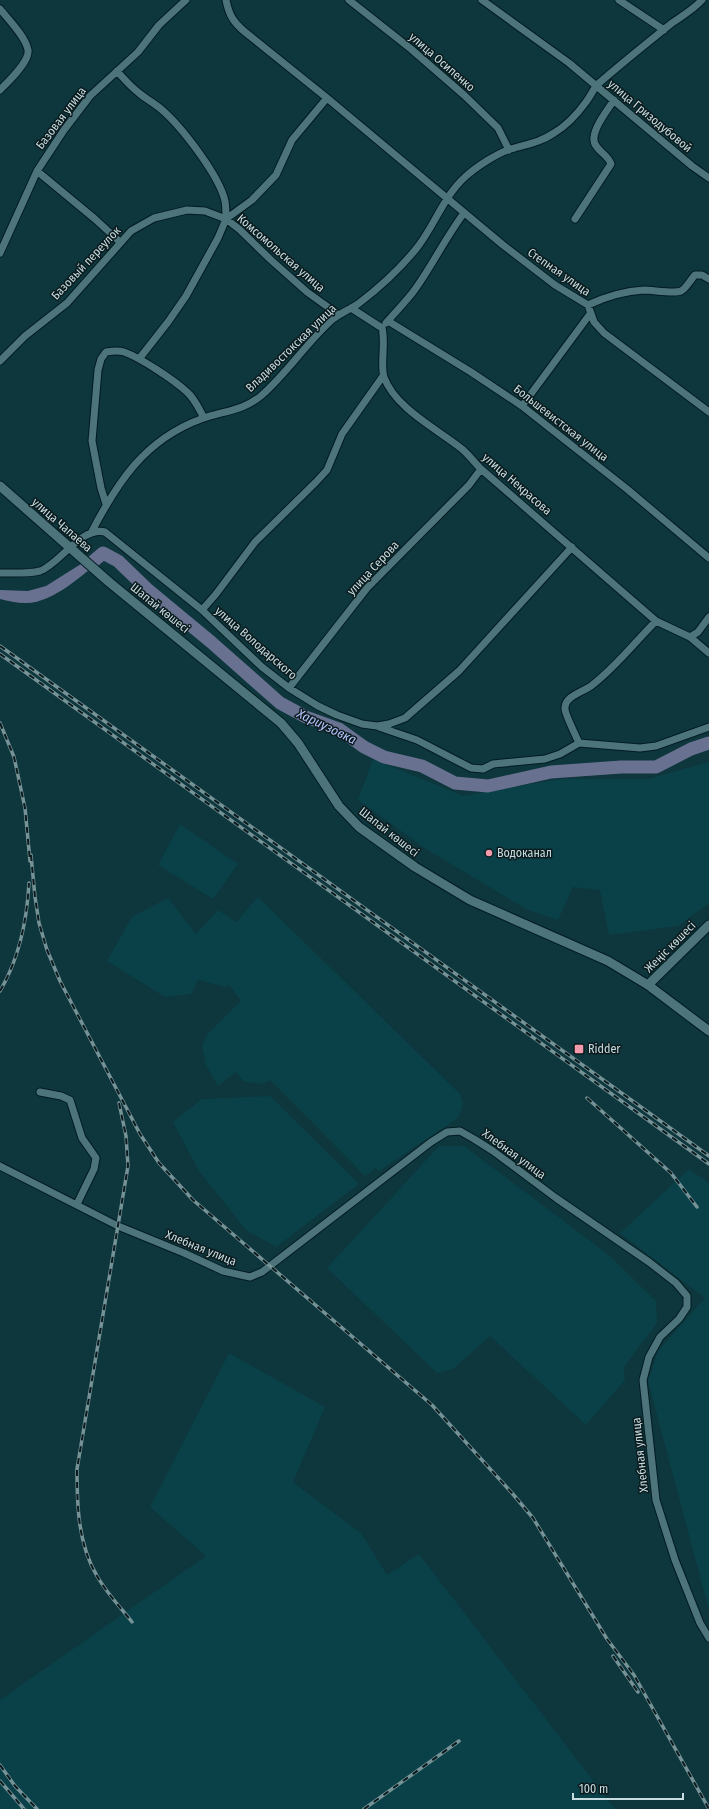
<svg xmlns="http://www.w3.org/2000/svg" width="709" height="1809" viewBox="0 0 709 1809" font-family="'Fira Sans Condensed',sans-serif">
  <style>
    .built { fill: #0a4149 }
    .water { fill: #697190 }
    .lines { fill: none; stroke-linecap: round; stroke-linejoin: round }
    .river { stroke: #697190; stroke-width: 13 }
    .minor-casing { stroke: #001c21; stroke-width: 9 }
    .tertiary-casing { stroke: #001c21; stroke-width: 11 }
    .minor { stroke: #4d747b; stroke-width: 7 }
    .tertiary { stroke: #4d747b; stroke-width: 9 }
    .rail-casing { stroke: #759297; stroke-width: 3.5 }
    .rail { stroke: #0b1b1e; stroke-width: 2; stroke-dasharray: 6; stroke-linecap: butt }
    .poi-dot { fill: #f39aab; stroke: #0b1b1e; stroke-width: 1.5 }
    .labels { text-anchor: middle; stroke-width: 3; stroke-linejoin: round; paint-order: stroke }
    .street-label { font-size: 12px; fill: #c7dce0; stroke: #0b1b1e }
    .poi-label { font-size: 12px; fill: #c7dce0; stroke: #0b1b1e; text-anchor: start }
    .water-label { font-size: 13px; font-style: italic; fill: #b5c4fb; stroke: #0b1b1e }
  </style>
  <rect width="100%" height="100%" fill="#0e363d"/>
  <path class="built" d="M373 759 463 796 561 779H648L709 762V903L678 926 609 935 600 890 573 887 558 920 528 910 426 849 358 800Z
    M180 824 238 864 213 899 158 865Z
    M258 897 460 1094 463 1103 459 1117 379 1171 376 1168 365 1176 270 1080 262 1084 243 1081 236 1072 218 1086 206 1065 202 1046 206 1036 241 1001 229 985 226 987 198 980 191 994 165 997 107 961 132 917 168 898 196 934 218 910 236 922Z
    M270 1096 359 1184 276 1247 246 1230 199 1171 173 1122 202 1099Z
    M439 1146H464L609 1255 656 1301 657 1323 624 1367 625 1380 586 1425 490 1336 453 1369 437 1373 327 1268Z
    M689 1169 709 1183V1610L648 1381 658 1351 705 1298 620 1233Z
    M229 1353 325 1407 293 1482 361 1533 387 1575 419 1554 615 1809H0V1700L206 1556 150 1507Z"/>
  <path class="water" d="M100 552 105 557C84 573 53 604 25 603 17 603 8 601 0 599V590L28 591 46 586Z"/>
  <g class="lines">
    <path class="river" d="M89 565 103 553 118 561 147 589 211 642 280 703 306 717 339 729 364 747 384 757 422 766 455 783 488 786 551 772 621 767H656L691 749 709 743"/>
    <g class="minor-casing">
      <path id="minor" d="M226 0C229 15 233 22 245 32L327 98 503 245 555 285 588 305 594 322 604 333 709 412
        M349 0 411 49 464 95 498 128 509 150
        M482 0 569 63 692 166 709 178
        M619 0 664 30
        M0 9C8 19 26 37 28 50 30 61 8 82 0 90
        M117 71C124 79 130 86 139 93 146 99 154 103 161 109 181 126 219 175 225 201 226 207 226 213 226 219
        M37 171 95 219 120 242
        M575 219 611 164C609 157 601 153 597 147 586 136 607 111 614 100
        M0 253 37 171 64 130 90 96 138 52 159 25 186 0
        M588 305C605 297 626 291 644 290 653 290 675 294 681 291 686 289 691 279 695 275H702L709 279
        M351 308 382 328C386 343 380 365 384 377 395 408 437 429 462 449 469 455 475 463 481 469L656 621 690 637 709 653
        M388 321 471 372 522 406 627 489 709 558
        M386 323C395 312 407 301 416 288 433 264 446 237 464 213
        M139 359 168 322 186 296 218 238 226 219 252 200 276 175 292 140 327 98
        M0 361 25 336 67 303 131 231 154 218 187 210 205 211 226 219 239 229 271 260 307 292 339 315
        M522 406 590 314
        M106 504 101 488 92 441 98 370 101 359 106 352C112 351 118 350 124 352 141 358 174 380 187 392 195 399 199 409 204 418
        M91 533C117 483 144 440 201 419 222 411 244 411 262 395 288 372 307 342 333 319 341 313 350 309 358 304 379 288 399 270 416 249 434 227 443 197 465 177 476 167 497 153 511 149 527 144 539 143 554 133 566 126 578 113 586 102 591 96 593 89 598 84 622 63 647 43 672 23 682 16 694 9 702 0
        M0 573C12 573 28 574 40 571 60 564 81 526 105 532L202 610 262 667 289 688 318 706 337 715 362 724 377 726 389 724 405 718 459 671 572 547
        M202 610 216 594 255 542 316 482 327 470 342 434 383 376
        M690 637 698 632 709 617
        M289 688 367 588 469 485 481 469
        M379 727 417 740 471 768 483 769 493 764 545 759 560 754 579 743 640 748 656 746 709 727
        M579 743C576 736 565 714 565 709 564 696 583 692 591 686 615 668 635 642 656 621
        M40 1092 61 1096 70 1100 82 1138 96 1158 94 1169 77 1204
        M0 1166 118 1226 184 1253 223 1271 250 1277 262 1272 431 1142 447 1132 460 1131 474 1139 493 1151 556 1198 649 1262 676 1283 687 1296V1307L679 1319 660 1337 649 1357 643 1380 656 1500 675 1560 700 1623 709 1638"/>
    </g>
    <g class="tertiary-casing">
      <path id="tertiary" d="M0 486 109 582 281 723 298 743 339 806 359 827 415 867 470 900 608 961 648 985 709 1031
        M648 985 709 925"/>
    </g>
    <use href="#minor" class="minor"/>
    <use href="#tertiary" class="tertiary"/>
    <g class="rail-casing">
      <path id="rail" d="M0 646 709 1156
        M0 654 709 1164
        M0 723 14 757 25 808 30 861
        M31 855 35 897 39 923 47 950 60 981 140 1134 159 1163 193 1200 432 1405 512 1493 533 1518 607 1639 634 1675 709 1809
        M0 991C19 959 27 919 29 883
        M587 1098 671 1173 697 1207
        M119 1103 126 1136 128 1166 77 1469C77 1506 78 1544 97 1576 106 1592 120 1607 132 1622
        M613 1656 638 1692
        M0 1765 15 1786 37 1809
        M0 1781 24 1809
        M364 1809 459 1741"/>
    </g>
    <use href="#rail" class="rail"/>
  </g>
  <g class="poi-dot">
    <circle cx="489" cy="853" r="4"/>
    <rect x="574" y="1044" width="10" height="10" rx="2"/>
  </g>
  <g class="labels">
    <g class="street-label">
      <text transform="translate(442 62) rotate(41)" y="4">улица Осипенко</text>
      <text transform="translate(650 116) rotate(40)" y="4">улица Гризодубовой</text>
      <text transform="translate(61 118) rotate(-53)" y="4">Базовая улица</text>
      <text transform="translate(281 253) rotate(41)" y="4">Комсомольская улица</text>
      <text transform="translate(86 263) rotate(-47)" y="4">Базовый переулок</text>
      <text transform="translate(559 272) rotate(35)" y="4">Степная улица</text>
      <text transform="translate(291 348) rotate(-44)" y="4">Владивостокская улица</text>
      <text transform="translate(561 423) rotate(38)" y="4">Большевистская улица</text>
      <text transform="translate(517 484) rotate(41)" y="4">улица Некрасова</text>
      <text transform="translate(62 525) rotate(41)" y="4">улица Чапаева</text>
      <text transform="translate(373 568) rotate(-47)" y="4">улица Серова</text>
      <text transform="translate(160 608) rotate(39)" y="4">Шапай көшесі</text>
      <text transform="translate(256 643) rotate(41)" y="4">улица Володарского</text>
      <text transform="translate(389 832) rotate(38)" y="4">Шапай көшесі</text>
      <text transform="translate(670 947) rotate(-45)" y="4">Жеңіс көшесі</text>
      <text transform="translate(514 1154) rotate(36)" y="4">Хлебная улица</text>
      <text transform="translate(201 1248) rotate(22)" y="4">Хлебная улица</text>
      <text transform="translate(640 1455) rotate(-96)" y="4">Хлебная улица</text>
    </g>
    <g class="poi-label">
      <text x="497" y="857">Водоканал</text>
      <text x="588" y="1053">Ridder</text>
    </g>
    <g class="water-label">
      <text transform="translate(327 726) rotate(26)" y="5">Хариузовка</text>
    </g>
  </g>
  <path d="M573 1793v6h110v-6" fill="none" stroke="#c7dce0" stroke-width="2"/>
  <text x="579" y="1793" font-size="12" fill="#c7dce0" stroke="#0b1b1e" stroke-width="3" paint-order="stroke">100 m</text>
</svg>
